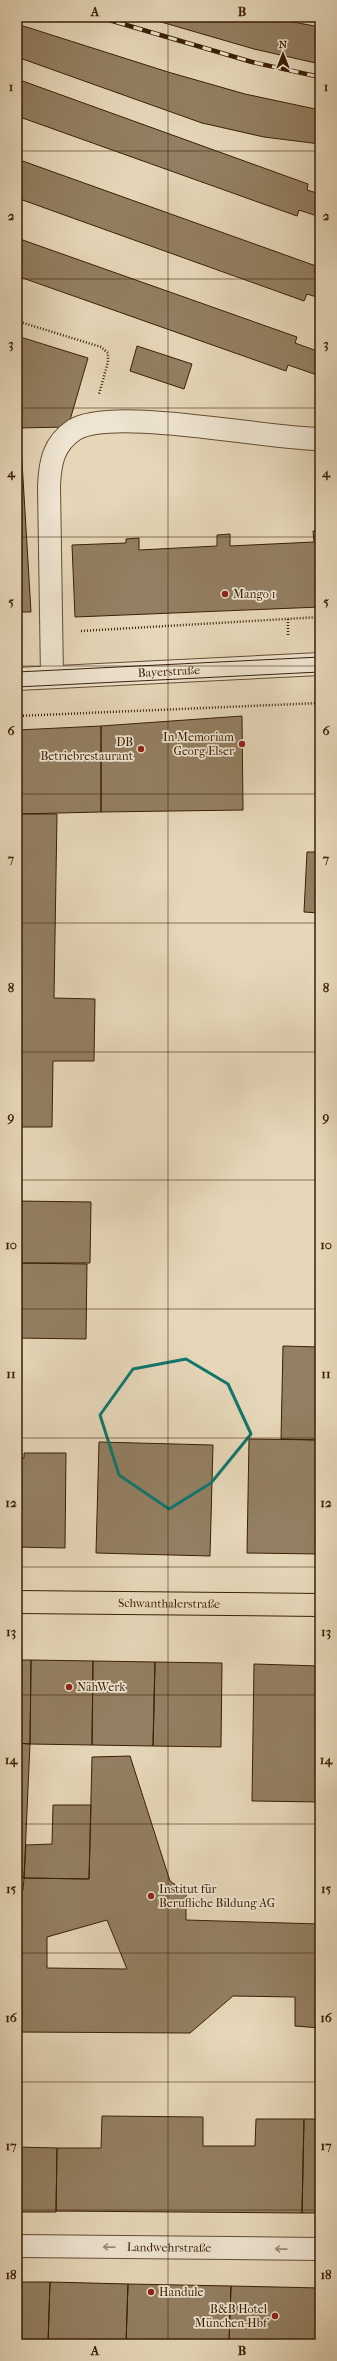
<svg xmlns="http://www.w3.org/2000/svg" width="337" height="2361" viewBox="0 0 337 2361" font-family="'IM FELL French Canon',serif">
  <style>
    .building { fill: #937f62; stroke: #3a1f04; fill-rule: evenodd }
    .lines { fill: none; stroke-linecap: round; stroke-linejoin: round }
    .minor-casing { stroke: #654d31; stroke-width: 24 }
    .major-casing { stroke: #3a1f04; stroke-width: 24 }
    .path { stroke: #3a1f04; stroke-width: 2.5; stroke-dasharray: 1 2; stroke-linecap: butt }
    .minor { stroke: #efe5d2; stroke-width: 22 }
    .major { stroke: #e6d7b9; stroke-width: 22 }
    .tram { stroke: #3a1f04; stroke-width: 1 }
    .rail-casing { stroke: #3a1f04; stroke-width: 4.5 }
    .rail { stroke: #efe5d2; stroke-width: 3; stroke-dasharray: 9; stroke-linecap: butt }
    .oneway { stroke: #9e8c75 }
    .marked { fill: none; stroke: #0f766e; stroke-width: 3; stroke-linejoin: round }
    .grid { fill: none; stroke: #3a1f04; stroke-width: 1; stroke-opacity: 0.55 }
    .poi-dot { fill: #8f2418; stroke: #efe5d2; stroke-width: 1.5 }
    .labels { text-anchor: middle; stroke-width: 3.5; stroke-linejoin: round; paint-order: stroke }
    .poi-label { font-size: 12px; fill: #3a1f04; stroke: #efe5d2; text-anchor: start }
    .street-label { font-size: 12px; fill: #3a1f04; stroke: #efe5d2 }
    .neatline { fill: none; stroke: #3a1f04; stroke-width: 1.5 }
    .grid-label { font-size: 13px; text-anchor: middle; font-weight: bold; fill: #3a1f04 }
  </style>
  <rect width="100%" height="100%" fill="#e6d7b9"/>
  <filter id="stains"><feTurbulence type="fractalNoise" baseFrequency=".005" numOctaves="4"/><feColorMatrix values="0 0 0 0 .2 0 0 0 0 .09 0 0 0 0 .02 0 0 0 .5 -.17"/></filter>
  <radialGradient id="worn" r=".72"><stop offset=".6" stop-color="#630" stop-opacity="0"/><stop offset="1" stop-color="#630" stop-opacity=".3"/></radialGradient>
  <path class="building" d="M144 17H266L320 27V64L254 49Z
    M17 24 168 72 245 94 320 110V144L264 137 202 123 17 57Z
    M17 79 308 184 307 190 320 194V217L299 210 297 216 17 116Z
    M17 159 316 266 314 272 320 274V298L307 294 304 301 17 198Z
    M17 238 297 337 295 343 320 352V376L288 365 286 371 17 276Z
    M17 336 88 358 68 427 17 428Z
    M137 346 192 364 184 389 130 371Z
    M17 428H20L31 612H17Z
    M320 530V607L75 617 72 545 126 543V539L139 538V550L217 546V535L230 534V546L314 542 313 531Z
    M242 716 243 810 101 812V726Z
    M101 726V812L17 814V730Z
    M17 814H57L54 998 95 999 94 1061H53L52 1127H17Z
    M307 852H320V913L304 912Z
    M17 1201 91 1202 90 1263H17Z
    M17 1263 87 1264 86 1339 17 1338Z
    M283 1346 320 1347V1440L281 1439Z
    M249 1439 320 1440V1554L247 1553Z
    M99 1442 213 1445 210 1556 96 1553Z
    M24 1453H66L65 1548 17 1547V1458H24Z
    M17 1660H31L30 1744 17 1743Z
    M31 1660 93 1661 92 1745 30 1744Z
    M93 1661 155 1662 153 1746 92 1745Z
    M155 1662 222 1663 221 1747 153 1746Z
    M254 1664 320 1666V1802L252 1801Z
    M17 1743 30 1744 24 1878 17 1877Z
    M130 1756 170 1881 186 1892V1920L320 1924V2028L295 2026V1997L233 1996 190 2033 17 2032V1892L23 1890 24 1878 89 1879 92 1757ZM107 1920 127 1969 47 1968V1937Z
    M53 1805H91L89 1879 24 1878 26 1845 52 1844Z
    M102 2116 203 2117V2146H255L256 2119H304L302 2213 56 2211 57 2148H101Z
    M304 2119H320V2213H302Z
    M17 2147 57 2148 56 2212H17Z
    M17 2282H50L48 2344H17Z
    M50 2282 128 2284 126 2344H48Z
    M128 2284 231 2286 229 2344H126Z
    M231 2286 320 2288V2344H229Z"/>
  <g class="lines">
    <g class="minor-casing">
      <g id="minor">
        <path d="M52 677 49 486C50 463 53 444 74 430 111 406 268 439 320 439"/>
        <path id="s1" d="M17 679 320 664"/>
        <path id="s2" d="M17 2246 320 2249"/>
      </g>
    </g>
    <g class="major-casing">
      <g id="major">
        <path id="s3" d="M17 1602 320 1605"/>
      </g>
    </g>
    <path class="path" d="M17 321 101 347 108 353V362L99 394
      M288 619V637
      M81 631 320 617
      M17 716 320 703"/>
    <use href="#minor" class="minor"/>
    <use href="#major" class="major"/>
    <path class="tram" d="M17 672 320 657
      M17 687 320 672"/>
    <g class="rail-casing">
      <path id="rail" d="M99 17 252 62 320 77"/>
    </g>
    <use href="#rail" class="rail"/>
  </g>
  <defs><path id="oneway-shaft" d="M-6 0H5M1.5-3L5.5 0L1.5 3" fill="none" stroke-width="1.6" stroke-linecap="round" stroke-linejoin="round"/></defs>
  <g class="oneway">
    <use href="#oneway-shaft" transform="translate(109 2247) rotate(-179)"/>
    <use href="#oneway-shaft" transform="translate(281 2249) rotate(-179)"/>
  </g>
  <path class="marked" d="M186 1359 228 1384 251 1434 211 1483 169 1509 119 1475 100 1415 133 1369Z"/>
  <path class="grid" d="M168 17V2344M17 151H320M17 279H320M17 408H320M17 537H320M17 666H320M17 794H320M17 923H320M17 1052H320M17 1180H320M17 1309H320M17 1438H320M17 1567H320M17 1695H320M17 1824H320M17 1953H320M17 2082H320M17 2210H320"/>
  <g class="poi-dot">
    <circle cx="225" cy="594" r="4"/>
    <circle cx="242" cy="744" r="4"/>
    <circle cx="141" cy="749" r="4"/>
    <circle cx="69" cy="1687" r="4"/>
    <circle cx="151" cy="1896" r="4"/>
    <circle cx="151" cy="2292" r="4"/>
    <circle cx="275" cy="2316" r="4"/>
  </g>
  <g class="labels">
    <g class="poi-label">
      <text x="233" y="598">Mango 1</text>
      <text x="234" y="741" text-anchor="end">In Memoriam<tspan x="234" dy="14">Georg Elser</tspan></text>
      <text x="133" y="746" text-anchor="end">DB<tspan x="133" dy="14">Betriebrestaurant</tspan></text>
      <text x="77" y="1691">NähWerk</text>
      <text x="159" y="1893">Institut für<tspan x="159" dy="14">Berufliche Bildung AG</tspan></text>
      <text x="159" y="2296">Handule</text>
      <text x="267" y="2313" text-anchor="end">B&amp;B Hotel<tspan x="267" dy="14">München-Hbf</tspan></text>
    </g>
    <g class="street-label">
      <text dy="4" stroke="none"><textPath href="#s1" startOffset="152">Bayerstraße</textPath></text>
      <text dy="4" stroke="none"><textPath href="#s3" startOffset="152">Schwanthalerstraße</textPath></text>
      <text dy="4" stroke="none"><textPath href="#s2" startOffset="152">Landwehrstraße</textPath></text>
    </g>
  </g>
  <rect width="337" height="2361" fill="none" stroke="#e6d7b9" stroke-width="44"/>
  <g transform="translate(283 54)" stroke="#efe5d2" stroke-width="3" paint-order="stroke">
  <path d="M0-3L7 15L0 10L-7 15Z" fill="#3a1f04"/>
  <text y="-6" font-size="11" font-weight="bold" text-anchor="middle" fill="#3a1f04">N</text>
  </g>
  <rect x="22" y="22" width="293" height="2317" class="neatline"/>
  <g class="grid-label">
    <text x="95" y="16">A</text>
    <text x="242" y="16">B</text>
    <text x="11" y="91">1</text>
    <text x="326" y="91">1</text>
    <text x="11" y="220">2</text>
    <text x="326" y="220">2</text>
    <text x="11" y="348">3</text>
    <text x="326" y="348">3</text>
    <text x="11" y="477">4</text>
    <text x="326" y="477">4</text>
    <text x="11" y="606">5</text>
    <text x="326" y="606">5</text>
    <text x="11" y="735">6</text>
    <text x="326" y="735">6</text>
    <text x="11" y="863">7</text>
    <text x="326" y="863">7</text>
    <text x="11" y="992">8</text>
    <text x="326" y="992">8</text>
    <text x="11" y="1121">9</text>
    <text x="326" y="1121">9</text>
    <text x="11" y="1249">10</text>
    <text x="326" y="1249">10</text>
    <text x="11" y="1378">11</text>
    <text x="326" y="1378">11</text>
    <text x="11" y="1507">12</text>
    <text x="326" y="1507">12</text>
    <text x="11" y="1636">13</text>
    <text x="326" y="1636">13</text>
    <text x="11" y="1764">14</text>
    <text x="326" y="1764">14</text>
    <text x="11" y="1893">15</text>
    <text x="326" y="1893">15</text>
    <text x="11" y="2022">16</text>
    <text x="326" y="2022">16</text>
    <text x="11" y="2150">17</text>
    <text x="326" y="2150">17</text>
    <text x="11" y="2279">18</text>
    <text x="326" y="2279">18</text>
    <text x="95" y="2355">A</text>
    <text x="242" y="2355">B</text>
  </g>
  <rect width="100%" height="100%" filter="url(#stains)"/>
  <rect width="100%" height="100%" fill="url(#worn)"/>
</svg>
